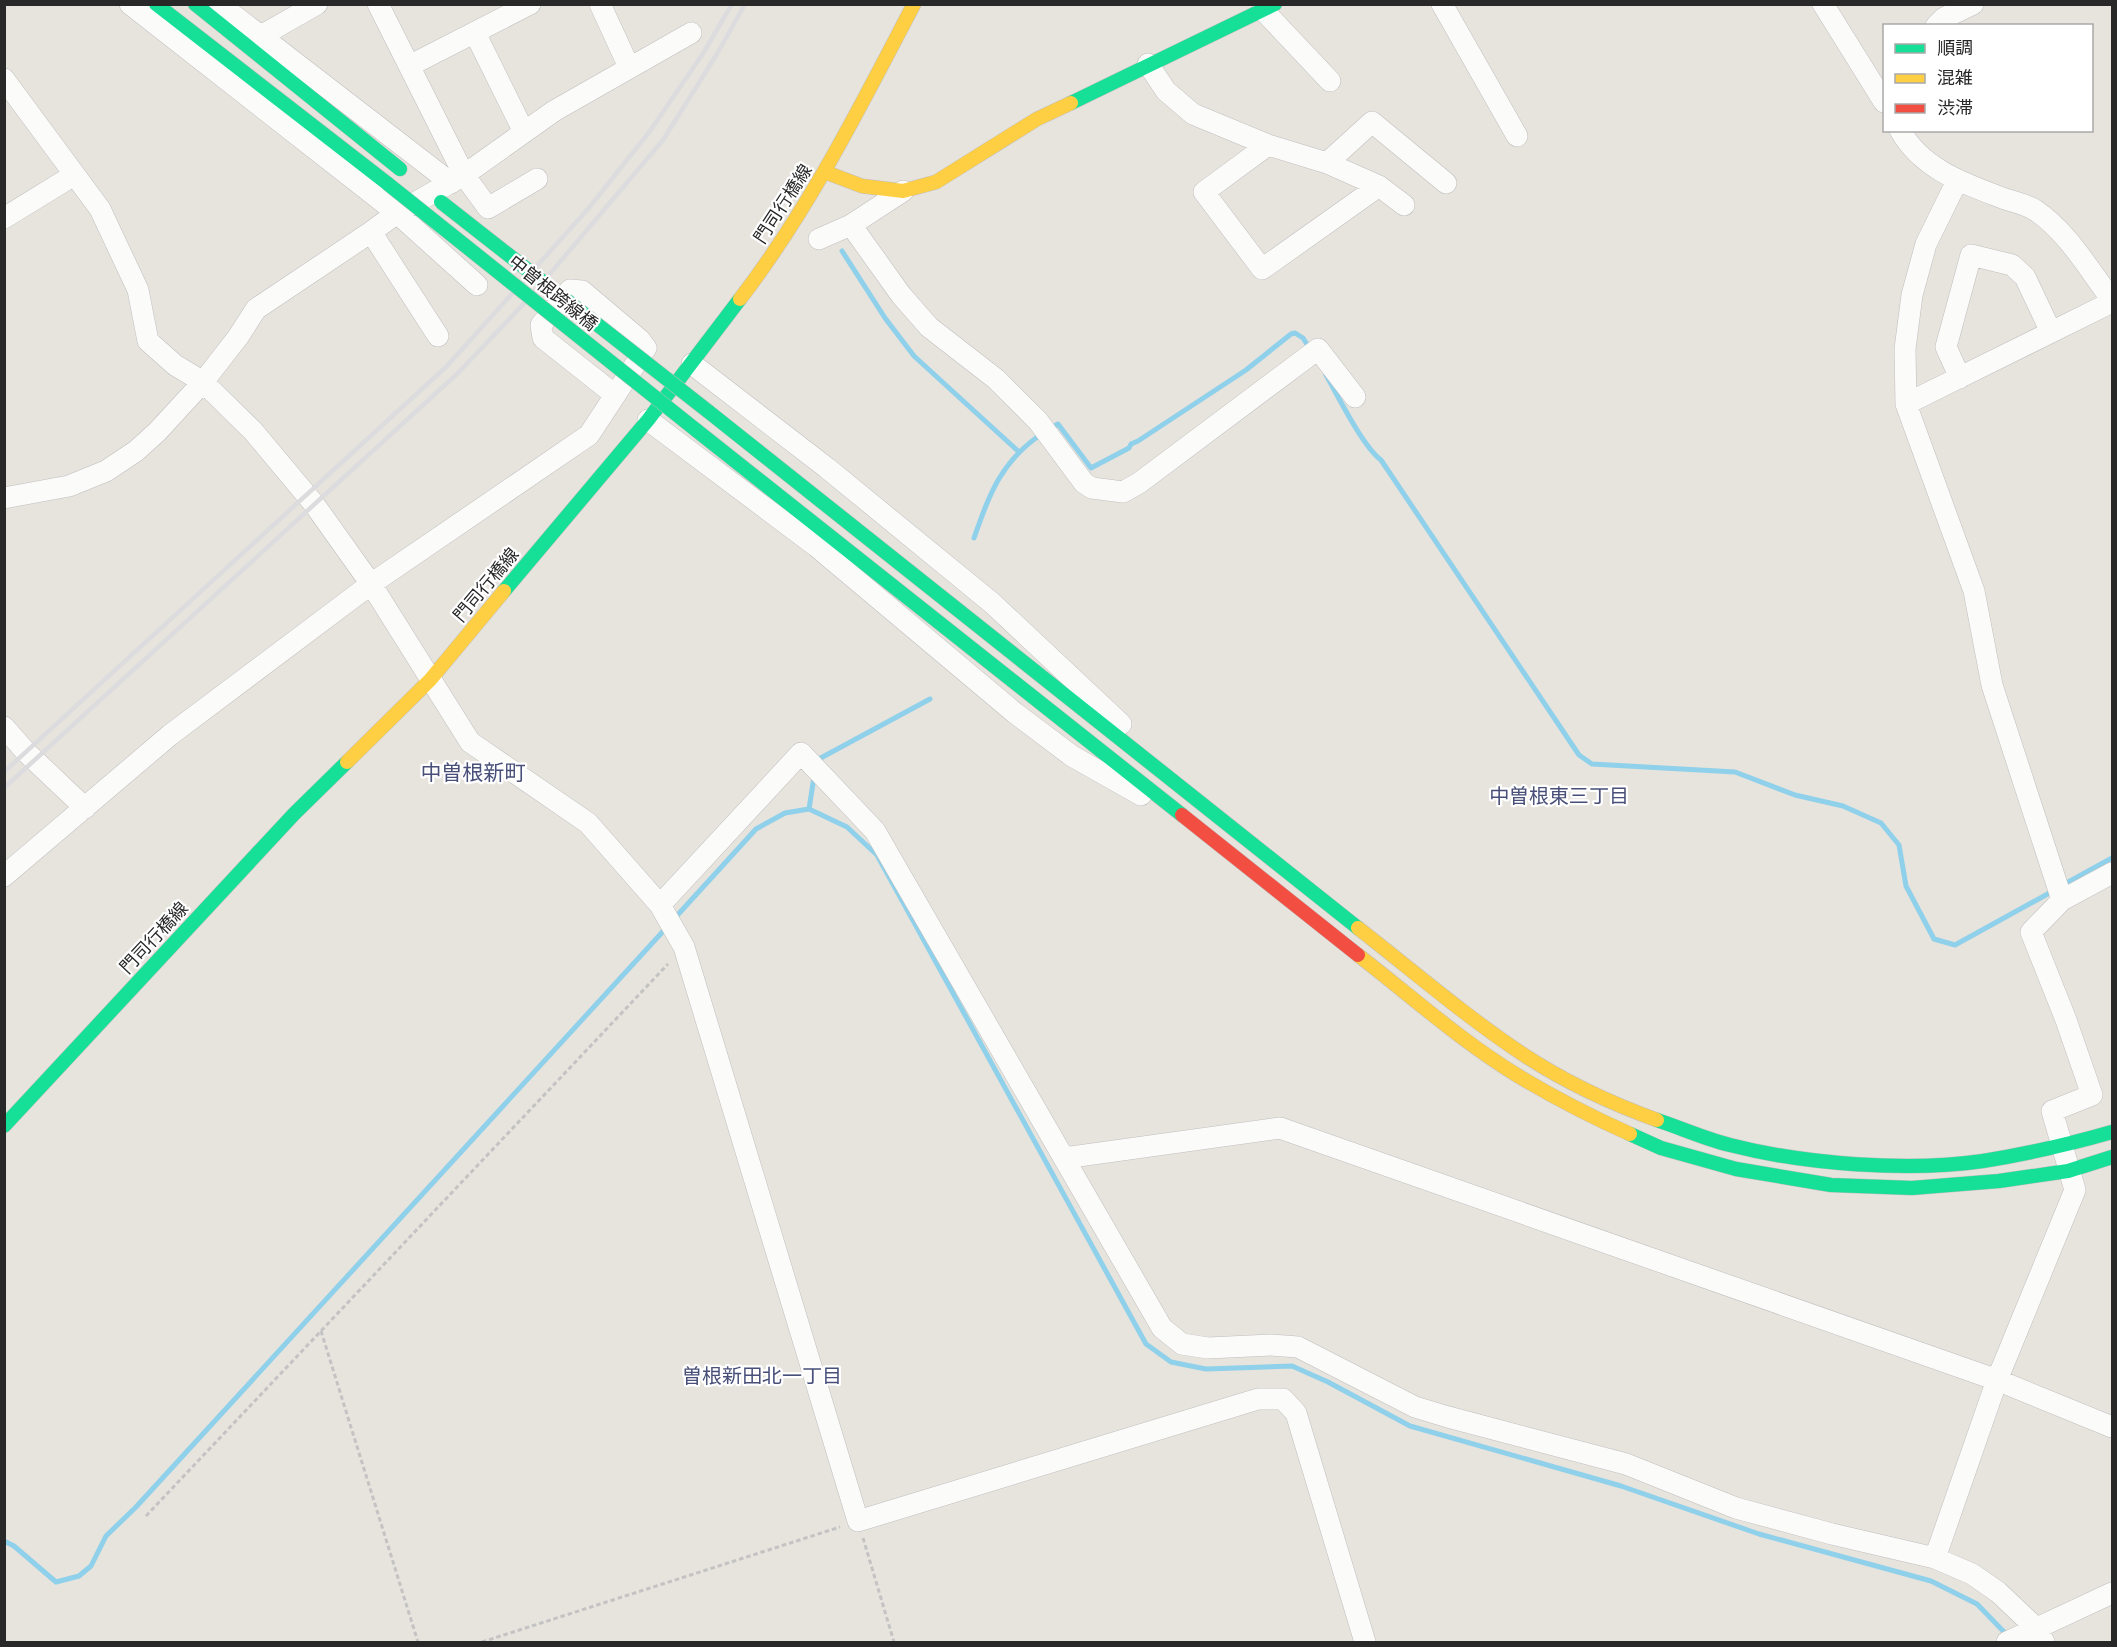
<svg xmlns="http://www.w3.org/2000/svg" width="2117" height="1647" viewBox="0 0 2117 1647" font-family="Cabin,'Noto Sans JP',sans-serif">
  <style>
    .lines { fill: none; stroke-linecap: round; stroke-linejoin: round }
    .stream { stroke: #8fd0ea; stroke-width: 5 }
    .street-casing { stroke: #c0bfbf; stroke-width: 22 }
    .fast-casing { stroke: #c0bfbf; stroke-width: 15 }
    .slow-casing { stroke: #c0bfbf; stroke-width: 15 }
    .jam-casing { stroke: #c0bfbf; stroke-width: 15 }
    .path { stroke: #c4c3c3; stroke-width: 3; stroke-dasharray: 4.5 3; stroke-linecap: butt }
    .street { stroke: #fbfbfa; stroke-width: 21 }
    .fast { stroke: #16e098; stroke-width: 14 }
    .slow { stroke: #ffcf43; stroke-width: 14 }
    .jam { stroke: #f24e42; stroke-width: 14 }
    .rail { stroke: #dcdcde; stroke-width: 4.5 }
    .fast-bridge-casing { stroke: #c0bfbf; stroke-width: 15; stroke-linecap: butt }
    .fast-bridge { stroke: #16e098; stroke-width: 14 }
    .labels { text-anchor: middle; stroke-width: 4.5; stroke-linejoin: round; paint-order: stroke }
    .street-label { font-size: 18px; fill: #282828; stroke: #fff }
    .neighbourhood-label { font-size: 20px; fill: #484f79; stroke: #fff }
    .quarter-label { font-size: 21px; fill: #484f79; stroke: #fff }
  </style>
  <rect width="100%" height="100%" fill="#e7e3dd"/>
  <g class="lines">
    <path class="stream" d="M842 251 885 318 914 356 1019 452
      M1326 375C1338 396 1363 447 1381 460L1579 755 1592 764 1735 772 1795 795 1843 806 1881 823 1899 845 1906 886 1934 939 1955 945 2053 891
      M1051 428 1058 424 1091 468 1129 448 1131 444 1138 441 1246 370 1291 334 1295 333 1303 338 1310 349
      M974 538C990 493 1001 461 1043 433
      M817 762V760L930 699
      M809 809 814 777
      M2061 886 2112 858
      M673 920 756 829 785 813 809 809 847 827 877 855 1146 1344 1171 1362 1206 1369 1292 1366 1328 1382 1410 1426 1621 1486 1759 1534 1931 1581 1977 1604 2008 1636
      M4 1541 14 1546 56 1582 79 1576 91 1566 106 1536 136 1507 667 927"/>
    <g class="street-casing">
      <path id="street" d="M130 4 397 213 477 285
        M219 4 451 183
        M600 4 629 67
        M1442 4 1517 136
        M1823 4 1884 102
        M1263 10 1330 81
        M1936 26 1944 18 1973 4
        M475 33 524 132
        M259 37 317 4
        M1148 64 1166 91 1193 114 1268 145 1327 163 1379 186 1404 205
        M409 66 530 4
        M4 79 100 209 138 290 148 341 175 365 203 382 253 431 314 504 371 584 470 742 588 823 660 905 684 947 858 1521 1258 1399H1283L1296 1413 1365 1642
        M1900 130C1922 170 1966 184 2005 199 2015 202 2027 205 2035 210 2068 232 2089 270 2112 300
        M1268 145 1204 192 1262 269 1379 186
        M1327 163 1372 122 1446 183
        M537 179 488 208 464 175 554 111 691 33
        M1957 181 1926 244 1912 295 1905 349 1906 404 1974 591 1992 685 2062 900
        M4 218 74 175
        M851 225 903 191
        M371 232 438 336
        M819 239 851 225 901 295 929 327 996 379 1038 421 1084 483 1092 488 1123 492 1139 483 1318 349 1355 397
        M692 364 827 468 992 603 1121 724
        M1960 378 1946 347 1971 255 2012 265 2025 277 2051 332
        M1906 404 2112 302
        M648 420 816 546 1015 713 1072 756 1141 795
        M4 498 69 486 106 471 136 451 157 432 203 382 238 337 256 309 371 232 397 213 464 175 378 4
        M4 727 26 752 85 808
        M4 876 170 735 371 584 589 435 646 348 640 340 582 291 570 290 541 325 543 338 615 395
        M660 905 801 753 875 831 1162 1328 1182 1344 1208 1348 1271 1345 1298 1347 1415 1407 1448 1417 1626 1464 1736 1508 1832 1534 1935 1558 1972 1574 1998 1592 2037 1629 2044 1642
        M1064 1158 1280 1128 1997 1380 2112 1427
        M1935 1558 1997 1380 2075 1190 2052 1111 2092 1095 2066 1020 2031 932 2062 900 2112 873
        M2007 1642 2112 1593"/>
    </g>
    <g class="fast-casing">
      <path id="fast" d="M156 4 388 184
        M195 4 400 169
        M1071 103 1275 4
        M709 412 1358 928
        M696 430 1182 815
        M504 591 648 420 740 299
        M1657 1120C1681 1128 1705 1139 1730 1145 1804 1164 1907 1172 1983 1161 2027 1154 2070 1144 2112 1132
        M4 1126 294 814 347 762
        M1630 1134 1661 1148 1736 1169 1831 1185 1912 1188 1999 1181 2068 1171 2112 1157"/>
    </g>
    <g class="slow-casing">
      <path id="slow" d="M825 172 862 186 903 191 936 182 1037 119 1071 103
        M740 299C810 208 861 105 914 4
        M347 762 430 680 504 591
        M1358 928C1412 970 1464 1015 1521 1053 1563 1081 1610 1103 1657 1120
        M1358 955C1411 996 1462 1042 1520 1077 1555 1098 1592 1117 1630 1134"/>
    </g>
    <g class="jam-casing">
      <path id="jam" d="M1182 815 1358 955"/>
    </g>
    <path class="path" d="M321 1331 418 1642
      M146 1516 668 964
      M863 1538 894 1642
      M482 1642 840 1527"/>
    <use href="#street" class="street"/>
    <use href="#fast" class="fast"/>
    <use href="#slow" class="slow"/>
    <use href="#jam" class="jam"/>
    <path class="rail" d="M4 772 447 366 588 209 650 131 704 52 732 4
      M4 788 457 374 532 295 663 140 717 54 745 4"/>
    <g class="fast-bridge-casing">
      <path id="fast-bridge" d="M388 184 696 430
        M441 202 709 412"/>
    </g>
    <use href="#fast-bridge" class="fast-bridge"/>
  </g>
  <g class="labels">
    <g class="street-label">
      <text transform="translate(783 204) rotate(-57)" y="6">門司行橋線</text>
      <text transform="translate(553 293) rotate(39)" y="6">中曽根跨線橋</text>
      <text transform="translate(486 585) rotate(-50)" y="6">門司行橋線</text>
      <text transform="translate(154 938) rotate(-47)" y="6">門司行橋線</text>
    </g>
    <g class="neighbourhood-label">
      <text x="1559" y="803">中曽根東三丁目</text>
      <text x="762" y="1383">曽根新田北一丁目</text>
    </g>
    <g class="quarter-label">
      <text x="473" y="780">中曽根新町</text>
    </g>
  </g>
  <rect width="2117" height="1647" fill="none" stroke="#282828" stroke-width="12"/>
  <rect x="1883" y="24" width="210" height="108" fill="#ffffff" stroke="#a9a9a9" stroke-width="1.5"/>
  <rect x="1895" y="44" width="30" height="9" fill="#16e098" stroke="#a9a9a9" stroke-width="1.5"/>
  <text x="1937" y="54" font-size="18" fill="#282828">順調</text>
  <rect x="1895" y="74" width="30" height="9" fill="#ffcf43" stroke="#a9a9a9" stroke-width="1.5"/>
  <text x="1937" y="84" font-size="18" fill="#282828">混雑</text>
  <rect x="1895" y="104" width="30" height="9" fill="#f24e42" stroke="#a9a9a9" stroke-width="1.5"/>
  <text x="1937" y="114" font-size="18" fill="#282828">渋滞</text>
</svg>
